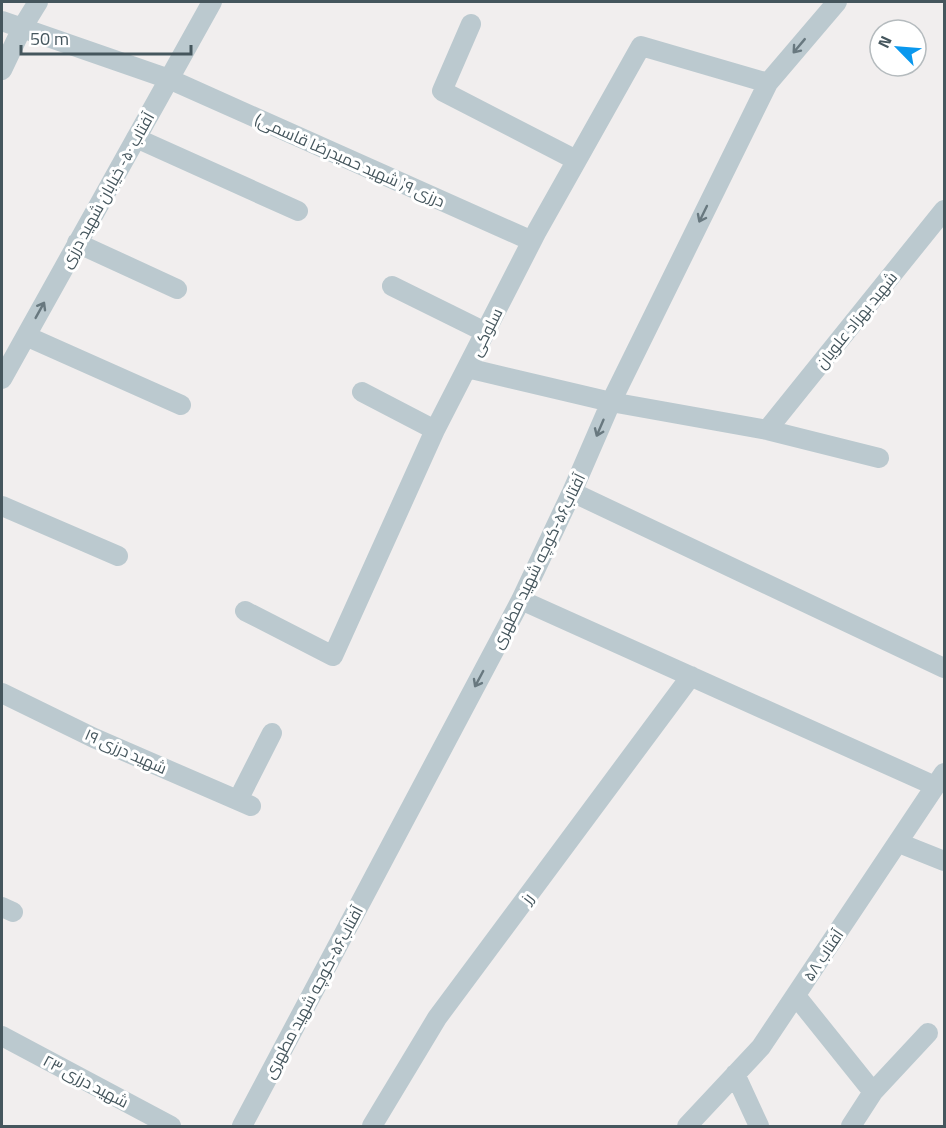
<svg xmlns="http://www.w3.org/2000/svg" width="946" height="1128" viewBox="0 0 946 1128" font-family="'Titillium Web',Cairo,sans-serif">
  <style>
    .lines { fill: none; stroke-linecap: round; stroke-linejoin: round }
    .street { stroke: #bbc9cf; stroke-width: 20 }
    .oneway { stroke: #68787f }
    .labels { text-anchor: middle; stroke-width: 6; stroke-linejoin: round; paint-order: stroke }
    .street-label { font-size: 16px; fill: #45565d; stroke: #fff }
  </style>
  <rect width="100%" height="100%" fill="#f1eeee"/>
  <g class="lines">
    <path class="street" d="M2 21 169 79 532 241
      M471 24 442 91 576 160
      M2 70 22 28 38 2
      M136 138 298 211
      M77 243 177 289
      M392 286 485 332
      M26 336 181 405
      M467 368 611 402 767 430 879 458
      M2 379 212 2
      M362 392 435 430
      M767 430 944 210
      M572 492 944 668
      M2 506 118 556
      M521 600 935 786
      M245 611 333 656 435 430 537 231 641 46 768 83
      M2 693 94 738 251 806
      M238 800 272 733
      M899 843 944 861
      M2 907 13 912
      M796 996 873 1092 928 1033
      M2 1036 171 1126
      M735 1074 759 1126
      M242 1126 521 600 572 492 611 402 768 83 837 2
      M372 1126 437 1018 691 676
      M687 1126 761 1047 944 773
      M851 1126 873 1092"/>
  </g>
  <defs><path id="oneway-shaft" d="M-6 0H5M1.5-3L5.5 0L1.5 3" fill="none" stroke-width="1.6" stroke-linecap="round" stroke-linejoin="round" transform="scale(1.5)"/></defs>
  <g class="oneway">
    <use href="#oneway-shaft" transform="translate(799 46) rotate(130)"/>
    <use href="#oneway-shaft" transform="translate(703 214) rotate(116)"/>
    <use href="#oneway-shaft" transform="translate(40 310) rotate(-61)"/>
    <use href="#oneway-shaft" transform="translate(600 428) rotate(113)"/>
    <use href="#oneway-shaft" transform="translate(479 679) rotate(118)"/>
  </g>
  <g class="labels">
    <g class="street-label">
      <text transform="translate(350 160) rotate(24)" y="6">درزی ۹( شهید حمیدرضا قاسمی)</text>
      <text transform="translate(107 190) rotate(-61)" y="6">آفتاب ۵۰- خیابان شهید درزی</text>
      <text transform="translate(856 320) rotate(-51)" y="6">شهید بهزاد علویان</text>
      <text transform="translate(486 332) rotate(-63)" y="6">سلوکی</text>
      <text transform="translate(538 561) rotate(-64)" y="6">آفتاب۵۶-كوچه شهيد مطهری</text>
      <text transform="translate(126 751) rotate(24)" y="6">شهید درزی ۱۹</text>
      <text transform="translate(527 898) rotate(-53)" y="6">رز</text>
      <text transform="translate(823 955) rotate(-56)" y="6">آفتاب ۵۸</text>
      <text transform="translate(313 992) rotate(-62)" y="6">آفتاب۵۶-كوچه شهيد مطهری</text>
      <text transform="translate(86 1081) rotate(28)" y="6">شهید درزی ۲۳</text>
    </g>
  </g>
  <rect width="946" height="1128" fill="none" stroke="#45565d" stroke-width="6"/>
  <g transform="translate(898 48) rotate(295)"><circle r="28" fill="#ffffff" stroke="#b5bbbe" stroke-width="1.5"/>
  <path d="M0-4.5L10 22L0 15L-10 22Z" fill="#0a98ee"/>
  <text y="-9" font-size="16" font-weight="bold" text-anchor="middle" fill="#45565d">N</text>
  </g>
  <path d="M21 45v9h170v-9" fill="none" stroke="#45565d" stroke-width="3"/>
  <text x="30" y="45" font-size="18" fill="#45565d" stroke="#ffffff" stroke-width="4.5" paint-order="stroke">50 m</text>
</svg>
